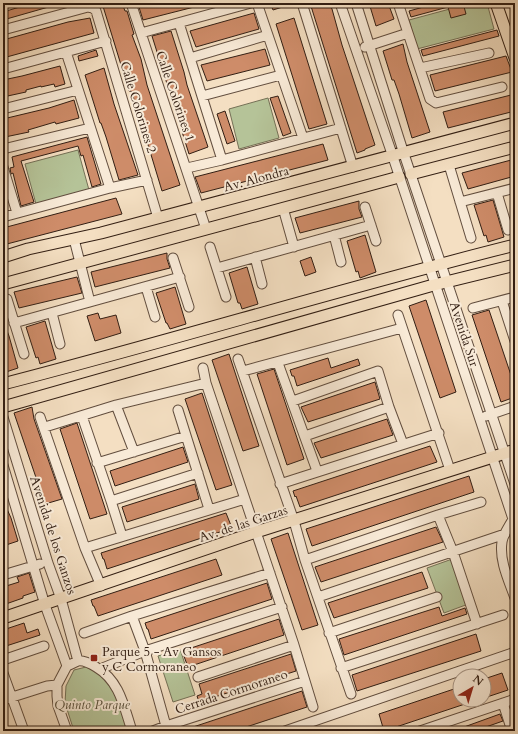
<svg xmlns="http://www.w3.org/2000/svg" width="518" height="734" viewBox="0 0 518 734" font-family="Cardo,serif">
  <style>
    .green { fill: #b5c398; stroke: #747056 }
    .building { fill: #ce8c69; stroke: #321e13 }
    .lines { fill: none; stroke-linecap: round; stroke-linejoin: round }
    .minor-casing { stroke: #624e3f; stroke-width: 11 }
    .major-casing { stroke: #321e13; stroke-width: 13 }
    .minor { stroke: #f8ead7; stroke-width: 9 }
    .major { stroke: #f4dfc2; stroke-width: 11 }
    .poi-dot { fill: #8f2418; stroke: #f8ead7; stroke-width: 1.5 }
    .labels { text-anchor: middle; stroke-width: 4; stroke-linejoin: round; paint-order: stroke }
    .street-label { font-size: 13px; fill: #321e13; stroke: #f8ead7 }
    .poi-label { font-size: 13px; fill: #321e13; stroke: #f8ead7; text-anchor: start }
    .park-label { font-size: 13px; font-style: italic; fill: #59503b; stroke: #f8ead7 }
  </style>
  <rect width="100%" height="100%" fill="#f4dfc2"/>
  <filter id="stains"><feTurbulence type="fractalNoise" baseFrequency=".005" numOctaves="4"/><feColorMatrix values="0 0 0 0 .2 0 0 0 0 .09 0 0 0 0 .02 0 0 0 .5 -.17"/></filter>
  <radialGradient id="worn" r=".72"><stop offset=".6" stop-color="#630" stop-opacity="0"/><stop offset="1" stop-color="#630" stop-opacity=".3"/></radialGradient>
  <path class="green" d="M472 3H487L494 29 417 49 409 20Z
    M268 98 279 138 239 149 229 109Z
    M78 150 89 190 36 204 25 164Z
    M455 558 471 603 444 613 427 568Z
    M180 649 195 695 173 702 158 656Z
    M86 667 101 674 117 697 128 731H74L65 703 66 686 74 670Z"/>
  <path class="building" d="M33 3H58L59 4 3 20V12Z
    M102 3H122L125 11H127L134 34 132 35 141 59 147 85 180 185 162 191 136 105 131 91H129Z
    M142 3H202V5L143 20 138 4Z
    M277 3H292V4L273 10 271 5Z
    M310 3H329L332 9 342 45 375 145 365 149V150L357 153Z
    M369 3H388L394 19 376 26Z
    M438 3H463L466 14 451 18 448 7 411 17 409 11Z
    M254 13 259 29 196 47 190 31Z
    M90 18 94 33 3 58V40L68 22Z
    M294 18 327 124 309 129 276 24Z
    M497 30 499 36 423 56 421 50Z
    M171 31 184 72 187 85 208 147 189 154 152 36Z
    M403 44 407 62 430 132 412 138 399 94 394 80H392L383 51Z
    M265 49 270 65 207 81 201 65Z
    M96 50 98 56 79 61 78 56Z
    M506 56 512 72 435 91 430 75Z
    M60 66 65 84 55 87 54 84 41 87V86L26 90V92L3 97V80L22 76Z
    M104 68 114 104 138 175 119 180 106 137 101 123H100L85 75Z
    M515 94V111L448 128 443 112Z
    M278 96 291 133 283 136 270 98Z
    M74 100 79 118 56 124 55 122 28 130 29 132 5 137 3 131V119L49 108Z
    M225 111 235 141 227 144 217 114Z
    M87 137 101 184 92 187 83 155 81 156 78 146 21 161 34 202 21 206 13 173 11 174 10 168 14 167 12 157Z
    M323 144 328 160 201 193 197 182 195 177Z
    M515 159V176L468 189 462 173Z
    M116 198 122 214 3 245V228Z
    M493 200 504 237 488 242 486 235 484 236 474 205Z
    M359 201V209L362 217 300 233 295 218Z
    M365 235 376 272 360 278 358 271 356 272 347 241Z
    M167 253V259L170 268 95 287 91 272Z
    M311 257 316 272 305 276 300 261Z
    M247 267 258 304 242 309 240 303H238L229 273Z
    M77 277 82 293 19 308 14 292Z
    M175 287 186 324 170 329 167 323H166L156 293Z
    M426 300 456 392 440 398 409 306Z
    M489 310 515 387V397L501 402 472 315Z
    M98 313 100 319 116 315 121 333 95 341 87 316Z
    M3 320 9 336 18 368 3 373Z
    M45 321 56 359 40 364 38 357 36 358 26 327Z
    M229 354 259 446 243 451 212 360Z
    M328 358 331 368 358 359 360 365 297 386 294 376H292L290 370Z
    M274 369 304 459 287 465 257 374Z
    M375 382 380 399 308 422 301 407Z
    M202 393 232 485 216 490 185 399Z
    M32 407 34 419 62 499 45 504 14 413Z
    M387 419 393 435 321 458 314 443Z
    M77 423 107 514 90 519 60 429Z
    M430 446 437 462 300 507 296 496 295 497 293 491Z
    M183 447 188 462 115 486 110 471Z
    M469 476 474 492 312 546 306 529Z
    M195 484 199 499 127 522 122 507Z
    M3 500 11 518 18 541 3 546Z
    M226 513 232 528 107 569 104 559H103L101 553Z
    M436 527 443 542 321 582 315 567Z
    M288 533 318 625 302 630 271 539Z
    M216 559 222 575 98 616 94 606H93L91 600Z
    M422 572 428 588 334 618 328 603Z
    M29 573 35 592 23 596V598L3 605V587L19 582 17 577Z
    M267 583 272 599 151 639 148 629H147L145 623Z
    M439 607 442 616 465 608 467 614 344 655 339 639Z
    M279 619 284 635 188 667 182 651Z
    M24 623 27 633 38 629 40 635 3 647V630Z
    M476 634 481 651 357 691 352 675Z
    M291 654 296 671 199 702 197 696 202 694 199 684Z
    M502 673 508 690 484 698V679Z
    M460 687V700L474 701 384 731 379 714Z
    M302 691 307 707 234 731H184V730Z
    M500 714 503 721 483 728 476 731H453Z"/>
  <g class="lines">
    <g class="minor-casing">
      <path id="minor" d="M131 3 206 229
        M257 3 303 138
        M302 3 353 167
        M340 3 391 151 513 519
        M356 3 404 154 515 484
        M398 3 430 99 436 103 502 87
        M179 23 222 160
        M3 30 88 7 93 8 96 11 158 218
        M141 33 251 3
        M365 47 408 33
        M66 52 110 188
        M190 58 268 35
        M420 68 489 53
        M3 69 106 41
        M202 96 281 75
        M3 109 78 90
        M3 149 90 128
        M449 165 471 238
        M3 167 17 213
        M187 168 222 160 341 128
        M497 193 508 230
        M460 202 515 188
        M365 207 376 241
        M283 208 294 247
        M3 217 110 188 147 180
        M334 235 341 262
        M74 239 90 302
        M210 247 226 297
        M255 257 262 284
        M173 258 189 307
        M217 268 371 225
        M146 287 155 317
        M7 299 24 354
        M502 301 515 341
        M473 308 515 297
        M52 313 60 344
        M398 315 450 470
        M14 323 180 277
        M238 359 294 521 305 560 351 694
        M278 363 317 471
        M203 368 206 383 294 645 313 707
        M243 371 402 328
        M293 401 378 371 389 407 403 444
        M116 405 134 452
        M178 410 209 509
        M82 416 111 501 122 536
        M486 416 515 406
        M3 417 48 563 61 599 78 661
        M40 417 85 548 101 586
        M45 427 116 405 206 383
        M305 436 389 407
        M97 463 186 436
        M3 465 45 605 67 666
        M280 484 439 433
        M111 501 198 473
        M438 515 453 552 477 624
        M515 518 513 519C509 527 503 534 502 542 499 561 509 581 515 598
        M85 548 245 499
        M305 560 438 515 481 502
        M3 575 40 564
        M318 597 505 534
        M132 616 145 651 166 726
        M84 633 132 616 270 573
        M329 633 437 597
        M3 660 44 646
        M341 668 503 615
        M100 669 145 651 282 607
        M3 673 24 731
        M198 677 294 645
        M3 700 47 686 57 685
        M503 703 512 731
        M67 731 58 706 57 696V685L67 666C70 665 75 662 78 661 84 660 91 664 96 667 120 681 124 707 132 731
        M153 731 166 726 305 681
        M285 731 515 652
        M420 731 515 699"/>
    </g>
    <g class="major-casing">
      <path id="major" d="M496 3 515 58
        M411 174 515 147
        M3 257 28 249 101 233 515 123
        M3 284 399 177
        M3 384C174 340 343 288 515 245
        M3 407 430 286 515 265
        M3 618 256 532 515 450"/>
    </g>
    <use href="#minor" class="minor"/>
    <use href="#major" class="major"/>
  </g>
  <rect class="poi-dot" x="90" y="654" width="8" height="8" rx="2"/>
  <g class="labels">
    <g class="street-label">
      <text transform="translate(176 96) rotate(71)" y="5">Calle Colorines 1</text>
      <text transform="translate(139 107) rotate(73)" y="5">Calle Colorines 2</text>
      <text transform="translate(256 178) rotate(-15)" y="5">Av. Alondra</text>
      <text transform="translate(465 334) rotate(72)" y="5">Avenida Sur</text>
      <text transform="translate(243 523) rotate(-18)" y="5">Av. de las Garzas</text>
      <text transform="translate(54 535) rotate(72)" y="5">Avenida de los Ganzos</text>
      <text transform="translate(231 691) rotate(-18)" y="5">Cerrada Cormoraneo</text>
    </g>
    <g class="poi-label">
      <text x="102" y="656">Parque 5 - Av Gansos<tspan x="102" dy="15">y C Cormoraneo</tspan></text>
    </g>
    <g class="park-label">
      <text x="92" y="709">Quinto Parque</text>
    </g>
  </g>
  <rect width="518" height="734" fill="none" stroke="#f4dfc2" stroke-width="16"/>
  <rect x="4" y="4" width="510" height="726" fill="none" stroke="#321e13" stroke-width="2"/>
  <rect x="8" y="8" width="502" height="718" fill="none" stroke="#321e13"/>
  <g transform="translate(472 688) rotate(38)"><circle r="19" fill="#f8ead7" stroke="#a99889"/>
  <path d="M0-3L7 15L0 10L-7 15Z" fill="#8f2418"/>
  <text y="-6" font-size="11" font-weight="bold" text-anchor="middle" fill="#321e13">N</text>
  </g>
  <rect width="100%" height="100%" filter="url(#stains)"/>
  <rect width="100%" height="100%" fill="url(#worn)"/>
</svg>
